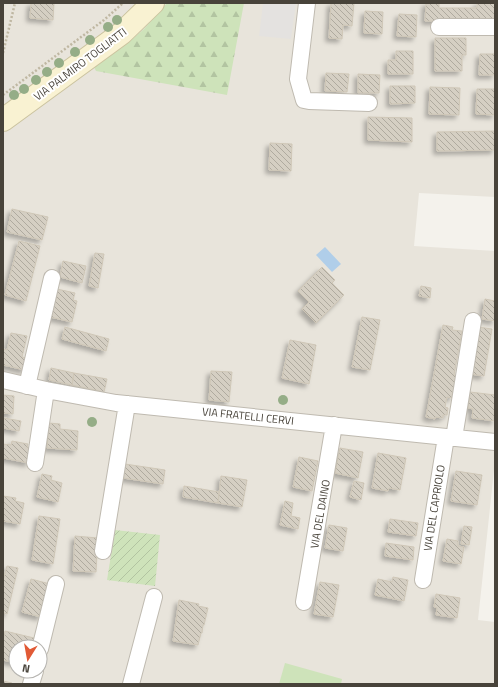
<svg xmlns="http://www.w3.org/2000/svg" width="498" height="687" viewBox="0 0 498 687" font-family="'Titillium Web',sans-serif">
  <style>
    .residential { fill: #e8e4db; fill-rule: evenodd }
    .green { fill: #cee3ba }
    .forest { fill: url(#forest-firs) }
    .garden { fill: url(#garden-furrows) }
    .parking { fill: #e4e2e0 }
    .water { fill: #b0cee9 }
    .building { fill: url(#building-back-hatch); stroke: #cfc7b7; filter: url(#shadow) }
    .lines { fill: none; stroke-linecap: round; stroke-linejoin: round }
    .street-casing { stroke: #bfbab0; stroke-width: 18 }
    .secondary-casing { stroke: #cbc39f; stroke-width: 24 }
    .path { stroke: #bfb7a2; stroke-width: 2.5; stroke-dasharray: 2 2; stroke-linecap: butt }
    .street { stroke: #fff; stroke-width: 16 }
    .secondary { stroke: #f9f2d2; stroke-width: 22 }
    .tree { fill: #95ad87 }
    .labels { text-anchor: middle; stroke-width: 4; stroke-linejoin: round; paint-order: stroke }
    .street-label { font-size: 11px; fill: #48433a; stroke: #fff }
  </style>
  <defs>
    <pattern id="forest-firs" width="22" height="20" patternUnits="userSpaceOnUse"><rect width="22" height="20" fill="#cee3ba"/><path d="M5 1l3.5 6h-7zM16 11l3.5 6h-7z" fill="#b2c4a1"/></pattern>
    <pattern id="garden-furrows" width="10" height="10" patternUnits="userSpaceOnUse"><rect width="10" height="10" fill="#cee3ba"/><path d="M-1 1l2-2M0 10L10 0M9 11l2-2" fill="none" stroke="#b2c4a1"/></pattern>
    <pattern id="building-back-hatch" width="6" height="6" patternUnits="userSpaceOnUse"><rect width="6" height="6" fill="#d5cfc3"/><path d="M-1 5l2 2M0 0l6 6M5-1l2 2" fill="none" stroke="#afaa9f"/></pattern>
    <filter id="shadow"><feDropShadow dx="-3.5" dy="3.5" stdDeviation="2" flood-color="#0004"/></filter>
  </defs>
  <rect width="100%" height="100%" fill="#f4f2ec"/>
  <path class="residential" d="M3 3H495V197L419 193 414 246 495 251V461L478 620 495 622V684H3ZM16 647H40V671H16Z"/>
  <path class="green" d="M285 663 342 679 341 684H279Z"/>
  <path class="forest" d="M167 3H244L227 95 96 71 94 67 130 41 144 29Z"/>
  <path class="garden" d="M115 530 160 535 155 586 107 580Z"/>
  <path class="parking" d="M263 3H296L291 39 259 36Z"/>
  <path class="water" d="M325 247 341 264 332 272 316 255Z"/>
  <path class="building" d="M31 3H54L53 20 30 18Z
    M331 3H354L352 26 343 25 342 39 329 38Z
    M426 3H439V8H477V3H495V22L425 21Z
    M365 11 383 12 382 34 364 33Z
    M399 14 417 15 416 37 397 36Z
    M435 38H466V55H462V71H435Z
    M396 51H413V74H388V60H396Z
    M480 54H495V75H479Z
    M326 73 349 74 347 92 325 91Z
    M358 74 380 75 379 93H358Z
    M390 86H415V103L390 104Z
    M430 87 460 88 459 115 429 114Z
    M477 89H495V115L476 114Z
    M368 117 412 118V142L368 140Z
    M495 131V150L437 151V132Z
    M270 143 292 144 291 171 269 170Z
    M12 209 48 217 42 240 7 232Z
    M19 241 40 246 26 301 5 295Z
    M95 253 104 254 98 288 89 286Z
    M63 261 86 266 82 283 60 277Z
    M322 267 335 280 332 283 344 295 316 323 302 309 309 302 298 291Z
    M421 286 431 288 430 298 419 296Z
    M57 289 75 293 73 300 77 301 72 322 50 317Z
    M485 299 495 301V321L482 319Z
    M362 317 380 320 370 370 352 367Z
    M443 325 453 327 452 330 462 331 454 375 456 376 452 398 447 397 445 407 448 408 447 415H443V418L435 417V419L426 417Z
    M65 327 109 339 106 351 62 339Z
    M478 327 492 329 484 376 470 374Z
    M11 333 27 336 22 357 27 358 25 370 3 365V349L7 350Z
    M290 340 316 345 309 384 282 378Z
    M51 368 74 373 72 385 49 380Z
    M211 371 232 372 229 402 209 400Z
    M74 373 107 379 104 392 72 385Z
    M470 392 495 395V421L472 418 473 409 468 408Z
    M3 395 14 396 13 414 3 413Z
    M4 418 21 421 19 431 3 428Z
    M49 423 60 424V429L78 431 77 450 47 448Z
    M12 441 28 444 27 447 31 448 29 463 3 458V444L11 445Z
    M340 448 363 452 358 478 335 473Z
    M378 453 406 458 400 490 389 488 388 491 372 488Z
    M299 457 318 461 312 491 293 487Z
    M125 464 165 470 163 484 123 478Z
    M456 471 482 475 477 505 451 501Z
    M42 474 52 476 51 480 62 483 58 502 37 497Z
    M221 476 247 480 242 507 218 503Z
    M354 481 364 483 361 500 350 497Z
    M184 486 219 492 218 503 183 497Z
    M3 496 16 498 15 501 24 503 20 524 3 521Z
    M285 501 293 503 291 516 300 518 298 529 280 525Z
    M39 516 60 519 53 564 32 560Z
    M390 519 418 523 416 536 388 532Z
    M329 525 347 528 343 551 325 548Z
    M464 526 472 527 469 545 461 544Z
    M75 536 98 538 96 572 73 571Z
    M447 539 458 541V546L464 547 461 564 443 561Z
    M386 543 414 547 413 560 385 556Z
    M7 566 18 568 7 614 3 613V580Z
    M393 577 408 580 404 601 375 595 378 579 392 582Z
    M31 579 50 584 41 617 22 612Z
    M320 582 339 585 333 617 314 614Z
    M436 594 460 598 457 618 436 615 437 608 434 607Z
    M179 600 199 604 198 606 208 608 204 625H203L202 633H201L198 645 173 641Z
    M5 631 34 638 31 647H16V663L3 660V640Z
    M3 681 12 683V684H3Z"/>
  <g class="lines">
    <g class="street-casing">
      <path id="street" d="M307 3 298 79 304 100 309 101 369 103
        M439 27H495
        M3 380 46 390 116 403 495 442
        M27 386 52 278
        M454 438 473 321
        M35 463 46 390
        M103 551 127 404
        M423 580 446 437
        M304 602 334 425
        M40 649 56 584
        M31 684 35 671
        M131 684 154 597"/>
    </g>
    <g class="secondary-casing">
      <path id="secondary" d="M3 120 122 33 153 3"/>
    </g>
    <path class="path" d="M3 53 15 3
      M3 95 104 20 123 3"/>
    <use href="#street" class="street"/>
    <use href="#secondary" class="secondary"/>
  </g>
  <g class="tree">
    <circle cx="117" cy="20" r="5"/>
    <circle cx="108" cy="27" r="5"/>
    <circle cx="90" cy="40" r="5"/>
    <circle cx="75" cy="52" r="5"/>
    <circle cx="59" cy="63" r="5"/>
    <circle cx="47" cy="72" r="5"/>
    <circle cx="36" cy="80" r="5"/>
    <circle cx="24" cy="89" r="5"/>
    <circle cx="14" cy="95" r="5"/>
    <circle cx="283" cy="400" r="5"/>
    <circle cx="92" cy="422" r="5"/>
  </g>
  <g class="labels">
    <g class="street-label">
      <text transform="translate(80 64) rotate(-37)" y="4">VIA PALMIRO TOGLIATTI</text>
      <text transform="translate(248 416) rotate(6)" y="4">VIA FRATELLI CERVI</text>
      <text transform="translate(434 508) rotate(-81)" y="4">VIA DEL CAPRIOLO</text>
      <text transform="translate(320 514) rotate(-80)" y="4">VIA DEL DAINO</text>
    </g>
  </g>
  <rect width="498" height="687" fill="none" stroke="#48433a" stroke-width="8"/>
  <g transform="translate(28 659) rotate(191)"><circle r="19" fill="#ffffff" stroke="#b6b4b0"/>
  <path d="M0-3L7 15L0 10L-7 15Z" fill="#e15a36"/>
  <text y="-6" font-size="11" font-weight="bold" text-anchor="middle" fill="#48433a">N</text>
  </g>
</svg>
